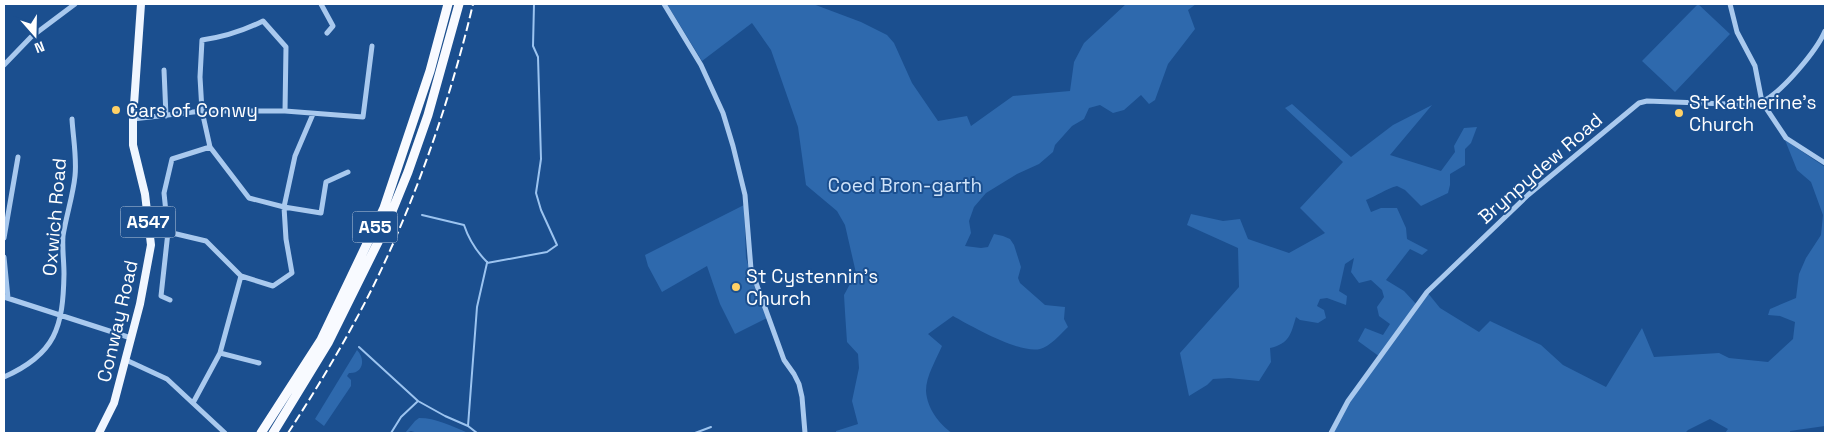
<svg xmlns="http://www.w3.org/2000/svg" width="1829" height="437" viewBox="0 0 1829 437" font-family="'Space Grotesk',sans-serif">
  <style>
    .green { fill: #2e69ad }
    .lines { fill: none; stroke-linecap: round; stroke-linejoin: round }
    .stream { stroke: #9cc4f0; stroke-width: 2 }
    .minor { stroke: #a9c9ee; stroke-width: 5 }
    .primary { stroke: #f0f6ff; stroke-width: 8 }
    .trunk { stroke: #f8faff; stroke-width: 9 }
    .rail { stroke: #fff; stroke-width: 2; stroke-dasharray: 9 4; stroke-linecap: butt }
    .poi-dot { fill: #ffd166; stroke: #1b4f8f; stroke-width: 2 }
    .labels { text-anchor: middle; stroke-width: 4; stroke-linejoin: round; paint-order: stroke }
    .shield { fill: #1b4f8f; stroke: #bbcadd; stroke-width: 1 }
    .shield-label { font-size: 18px; font-weight: bold; fill: #fff }
    .poi-label { font-size: 19px; fill: #fff; stroke: #1b4f8f; text-anchor: start }
    .street-label { font-size: 19px; fill: #fff; stroke: #1b4f8f }
    .park-label { font-size: 19px; fill: #cfe3fa; stroke: #1b4f8f }
  </style>
  <rect width="100%" height="100%" fill="#1b4f8f"/>
  <path class="green" d="M667 4H813L861 22 887 35 894 43 912 83 938 121 967 116 971 126 1013 96 1070 91 1074 62 1084 43 1126 4H1196L1188 10 1195 29 1168 64 1155 100 1149 104 1141 95 1124 110 1113 113 1100 105 1089 108 1084 119 1072 126 1055 145 1053 152 1039 164 1017 174 986 193 974 207 969 221 971 233 965 246 981 248 988 247 994 234 1003 236 1010 239 1014 245 1021 267 1018 278 1020 283 1045 305 1065 307 1064 319 1068 327C1061 334 1049 347 1040 349 1020 354 971 326 953 316L928 334 942 346C936 360 926 376 926 391 927 408 939 424 952 433H836V431L858 424 852 401 859 368 858 354 847 342 845 312 844 295 856 273 845 225 837 211 806 185 798 127 771 50 752 23 702 61Z
    M1698 4 1730 34 1675 92 1642 61Z
    M1292 104 1351 157 1393 125 1432 105 1390 155 1441 171 1455 152 1454 146 1464 128 1477 127 1471 143 1465 149V165L1450 174V185L1448 193 1421 206 1405 190 1397 186C1385 189 1377 196 1366 200L1371 212 1381 208H1397L1406 228 1407 239 1428 250 1422 255 1410 249 1386 280 1404 291 1417 305 1427 292 1440 308 1479 332 1490 321 1541 345 1563 365 1606 387 1642 328 1654 357 1719 353 1729 358 1768 362 1793 339 1795 322 1780 316 1768 315 1770 309 1796 298 1799 274 1806 258 1821 235 1823 215 1811 182 1797 170 1785 140 1825 167V426L1790 431V433H1725L1728 429 1710 419 1688 430 1685 433H1331L1336 422 1380 357 1358 341 1365 328 1383 335 1390 324 1379 316 1377 307 1384 297 1382 290 1371 280 1359 283 1351 272 1354 258 1345 264 1339 291 1347 296 1346 305 1327 298 1320 299 1317 306 1324 310 1326 318 1318 323 1300 320 1296 317C1291 334 1289 344 1270 348L1271 362 1259 381 1229 378 1213 379 1207 385 1189 396 1180 353 1239 287 1238 248 1187 225 1191 214 1223 221 1240 219 1248 239 1289 253 1325 233 1300 208 1343 162 1285 108Z
    M744 205 746 258 754 285 767 318 735 334 720 304 707 266 662 292 648 266 645 255Z
    M357 350C366 359 363 374 349 373L347 376 351 380V386L324 426 315 419Z
    M419 418C436 418 452 426 468 433H446L443 432V433H418L411 431 405 433 415 421Z"/>
  <g class="lines">
    <path class="stream" d="M422 215 464 225C469 240 476 251 487 262
      M359 347 418 401
      M468 426 477 307 487 263 547 252 557 245 541 210 536 193 541 159 538 57 533 46 534 4
      M391 433 401 417 418 401 445 416 468 426 477 433
      M695 433 711 427"/>
    <path class="minor" d="M321 4 333 26 327 33
      M664 4 701 65 723 113 733 146 745 195 751 269 784 360 794 374 799 384 802 397 805 433
      M1730 4 1737 32 1755 66 1762 102 1786 138 1825 163
      M4 65 31 37 75 4
      M164 70 166 116
      M285 111 286 47 263 21C243 31 224 37 202 40L200 77 202 111 210 147 249 198 284 207 321 213 326 182 348 172
      M133 119 202 111H285L363 117 372 46
      M168 232 206 241 241 276 273 286 292 273 286 239 284 207 295 156 313 114
      M4 238 18 157
      M4 257 8 298
      M4 297 131 338
      M170 300 161 296 168 232 164 193 172 159 210 147
      M220 353 259 363
      M126 360 167 379 225 433
      M4 377C56 354 63 327 64 274 64 261 62 248 63 236 66 216 73 196 75 176 77 158 73 137 72 119
      M193 403 220 353 241 276
      M1331 433 1348 401 1427 292 1528 195 1639 103 1647 101 1727 104C1738 106 1750 107 1761 102 1781 94 1817 50 1825 31"/>
    <path class="primary" d="M99 433 114 403 140 304 151 245 145 194 133 145V119L141 4"/>
    <path class="trunk" d="M261 433 321 340 384 208 430 71 448 4
      M273 433 328 343 386 226 408 172 428 115 459 4"/>
    <path class="rail" d="M288 433C325 376 360 317 388 255 424 175 453 89 473 4"/>
  </g>
  <g class="poi-dot">
    <circle cx="116" cy="110" r="5"/>
    <circle cx="1679" cy="113" r="5"/>
    <circle cx="736" cy="287" r="5"/>
  </g>
  <g class="labels">
    <g class="shield">
      <rect x="120.5" y="206.5" width="55" height="31" rx="4"/>
      <rect x="352.5" y="211.5" width="45" height="31" rx="4"/>
    </g>
    <g class="shield-label">
      <text x="148" y="228">A547</text>
      <text x="375" y="233">A55</text>
    </g>
    <g class="poi-label">
      <text x="1689" y="109">St Katherine's<tspan x="1689" dy="22">Church</tspan></text>
      <text x="126" y="117">Cars of Conwy</text>
      <text x="746" y="283">St Cystennin's<tspan x="746" dy="22">Church</tspan></text>
    </g>
    <g class="street-label">
      <text transform="translate(1540 168) rotate(-41)" y="7">Brynpydew Road</text>
      <text transform="translate(54 217) rotate(-85)" y="7">Oxwich Road</text>
      <text transform="translate(117 321) rotate(-77)" y="7">Conway Road</text>
    </g>
    <g class="park-label">
      <text x="905" y="192">Coed Bron-garth</text>
    </g>
  </g>
  <rect width="1829" height="437" fill="none" stroke="#ffffff" stroke-width="10"/>
  <g transform="translate(35 35) rotate(160)" stroke="#1b4f8f" stroke-width="4" paint-order="stroke">
  <path d="M0-4L9 19L0 12L-9 19Z" fill="#ffffff"/>
  <text y="-8" font-size="14" font-weight="bold" text-anchor="middle" fill="#ffffff">N</text>
  </g>
</svg>
